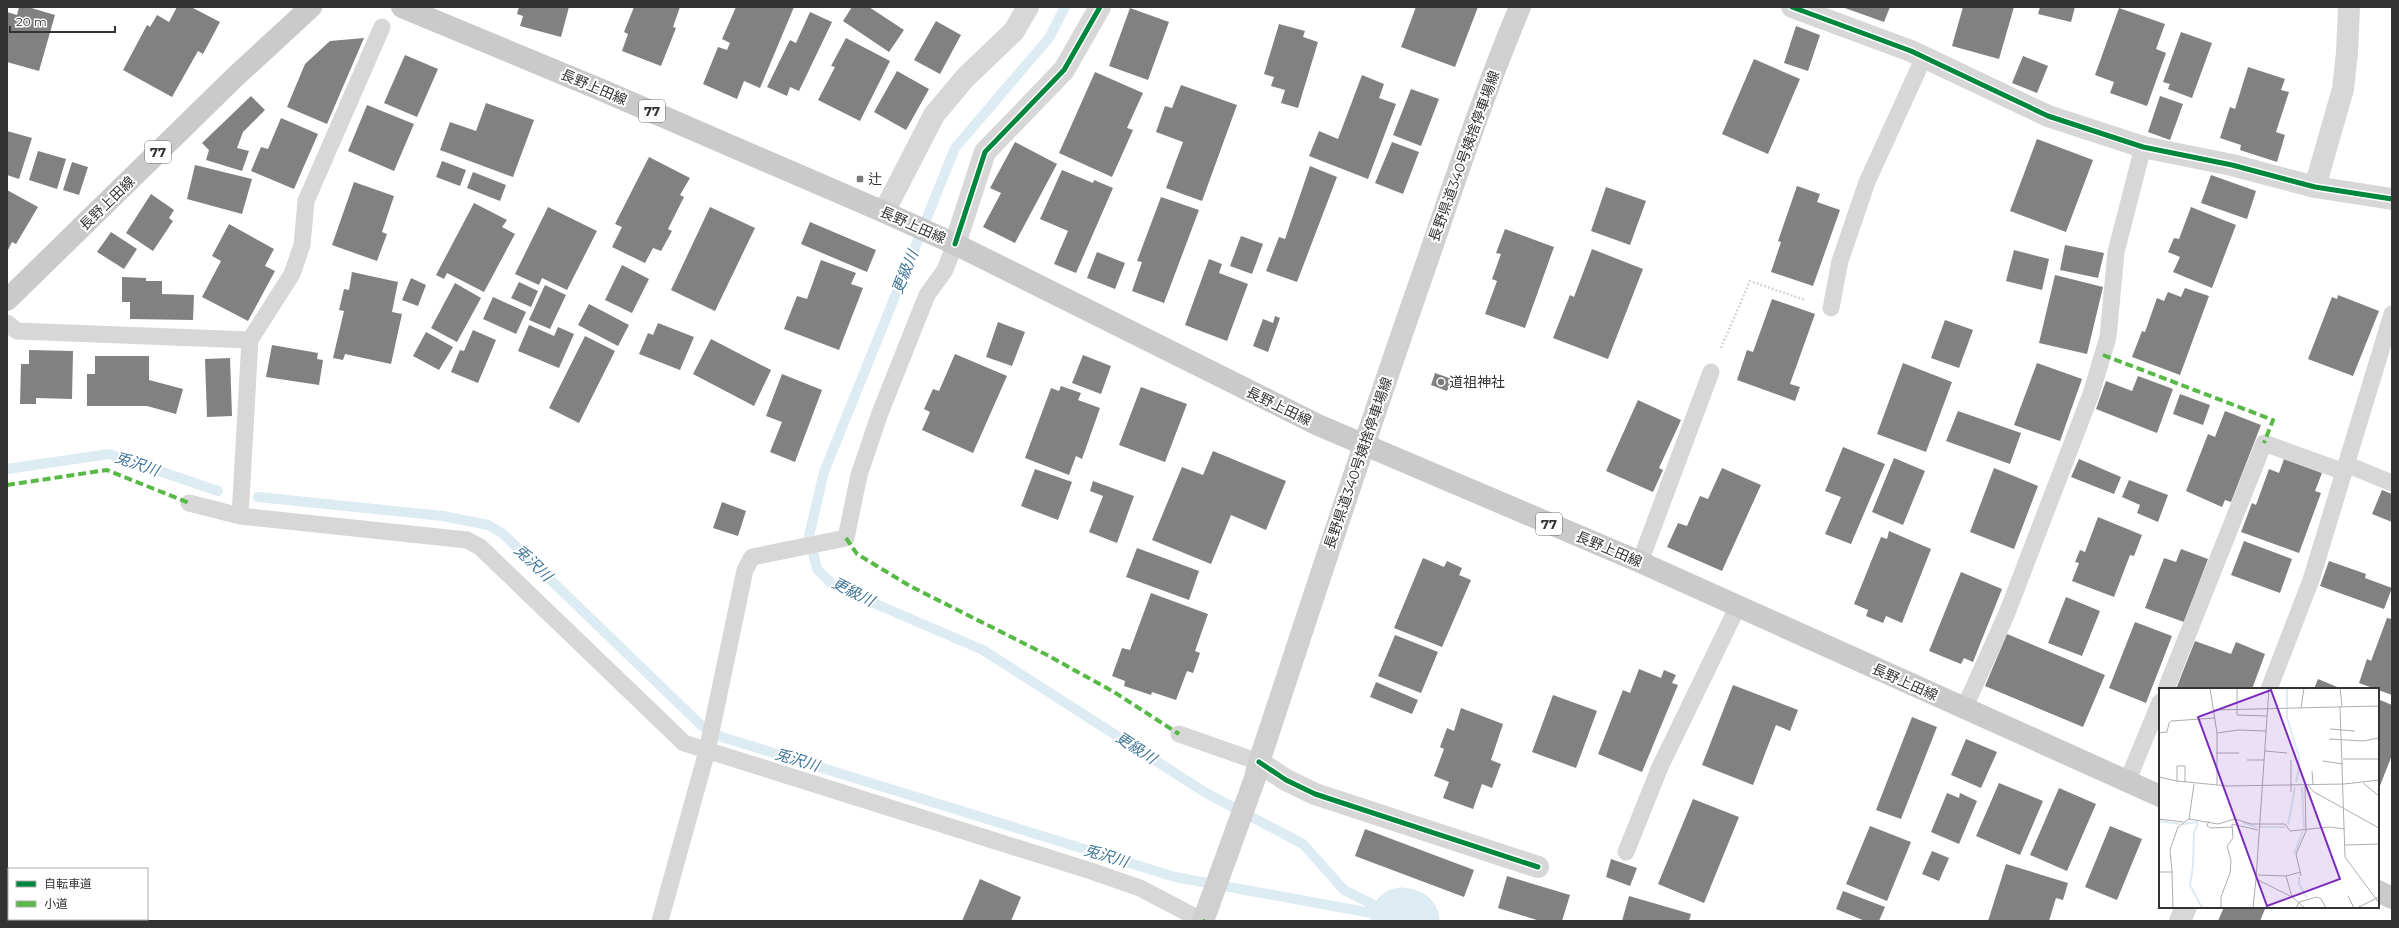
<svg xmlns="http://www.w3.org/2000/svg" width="2399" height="928" viewBox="0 0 2399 928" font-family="Montserrat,'Noto Sans JP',sans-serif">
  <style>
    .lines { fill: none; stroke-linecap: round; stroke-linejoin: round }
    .stream { stroke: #ddebf3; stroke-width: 10 }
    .river { stroke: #ddebf3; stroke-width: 63 }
    .building { fill: #818181 }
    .path { stroke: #d6d6d6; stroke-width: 2.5; stroke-dasharray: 2 2; stroke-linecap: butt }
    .lane { stroke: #d7d7d7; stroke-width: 17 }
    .street { stroke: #d7d7d7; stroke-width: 22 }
    .secondary { stroke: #d0d0d0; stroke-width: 22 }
    .primary { stroke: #cacaca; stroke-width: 22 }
    .quiet { stroke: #58b947; stroke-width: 4; stroke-dasharray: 8 4; stroke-linecap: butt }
    .cycleway-casing { stroke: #fff; stroke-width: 8 }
    .cycleway { stroke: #00873e; stroke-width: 5 }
    .poi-dot { fill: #7a7a7a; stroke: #fff; stroke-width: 1.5 }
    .labels { text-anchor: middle; stroke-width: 4; stroke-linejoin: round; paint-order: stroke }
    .shield { fill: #fff; stroke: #707070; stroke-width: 1 }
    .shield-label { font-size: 13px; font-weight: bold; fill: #333 }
    .street-label { font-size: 14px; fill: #333; stroke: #fff }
    .poi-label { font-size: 14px; fill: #333; stroke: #fff; text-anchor: start }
    .water-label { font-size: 15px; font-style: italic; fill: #3f7597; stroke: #fff }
    .inset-river { fill: none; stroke: #ddebf3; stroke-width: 2 }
    .inset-road { fill: none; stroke: #adadad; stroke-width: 1 }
    .view { fill: #7b2cbf; fill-opacity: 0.15; stroke: #7b2cbf; stroke-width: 2 }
    .inset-edge { fill: none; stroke: #333; stroke-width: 2 }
  </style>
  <rect width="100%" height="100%" fill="#fff"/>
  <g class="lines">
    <path class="stream" d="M1065 7 1049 38 955 148 824 472 809 536 817 569 834 586 983 650 1206 793 1303 844 1344 890 1402 919
      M7 469 109 454 218 491
      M258 497 443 516 488 525 502 533 701 725 722 737 1175 877 1393 917"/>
    <path class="river" d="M1402 919 1408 921"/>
  </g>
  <path class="building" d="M19 7H28L55 15 39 71 7 62V12L17 15Z
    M177 7H191L220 22 203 54 198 51 172 97 123 70 147 25 150 27 157 15 169 22Z
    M519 7H569L561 37 520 26 523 16 517 14Z
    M634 7H680L673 27 676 28 661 66 622 51 628 34 624 32Z
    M736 7H794L760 88 744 81 737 99 703 84 718 47 727 50 730 43 722 39Z
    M852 7H869L904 30 889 52 843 21Z
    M1416 7H1478L1455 67 1401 47Z
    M1842 7H1890L1884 22Z
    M1963 7H2014L1999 59 1952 46Z
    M2040 7H2075L2071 22 2038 14Z
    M1130 8 1169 22 1148 80 1109 66Z
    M2119 8 2165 24 2156 49 2166 53 2147 106 2110 93 2114 82 2095 75Z
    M810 12 832 22 799 91 790 87 787 96 767 87 790 40 796 43Z
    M936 21 961 35 940 74 914 60Z
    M1279 24 1305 31 1303 37 1318 42 1298 108 1281 103 1285 90 1271 86 1274 77 1264 74Z
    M1796 26 1820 35 1808 71 1784 63Z
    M2181 32 2212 43 2192 98 2168 89 2170 84 2163 82Z
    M364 38 327 124 287 107 305 64 330 41Z
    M846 38 890 61 860 121 818 100 835 67 831 66Z
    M405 55 438 69 417 117 384 103Z
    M2023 56 2048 66 2037 93 2012 83Z
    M1754 59 1800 79 1768 154 1722 134Z
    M2248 67 2285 79 2281 90 2289 92 2276 132 2285 135 2277 162 2240 150 2241 145 2220 138 2230 107 2235 109Z
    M897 71 929 89 906 130 874 112Z
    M1095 72 1143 93 1127 128 1133 130 1112 177 1059 153Z
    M1362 75 1384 84 1379 98 1396 104 1368 179 1309 156 1319 131 1338 139Z
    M1181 85 1237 105 1202 201 1166 188 1183 142 1156 132 1165 106 1172 108Z
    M1411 89 1439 99 1421 146 1393 135Z
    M251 96 265 110 243 132 237 148 249 151 242 171 206 160 209 150 202 143Z
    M2160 96 2183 104 2170 140 2148 132Z
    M486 103 534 120 513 177 440 150 450 122 476 131Z
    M367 105 414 124 394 171 348 151Z
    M281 118 318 134 294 189 251 171 261 147 268 149Z
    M7 131 32 138 19 179 7 175Z
    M2037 139 2093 160 2066 232 2010 211Z
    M1015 142 1057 164 1015 243 983 227 1001 193 990 188Z
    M1392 142 1419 152 1403 194 1375 183Z
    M38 151 66 159 57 189 29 180Z
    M649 157 690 178 680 195 684 197 668 229 672 231 661 251 653 248 645 263 612 247 622 227 615 224Z
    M442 161 466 170 460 186 436 177Z
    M72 162 88 167 79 195 63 190Z
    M195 165 252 179 242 214 187 199Z
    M1310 166 1337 177 1297 282 1266 271 1279 237 1285 239Z
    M1062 170 1093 183 1094 180 1113 188 1076 273 1054 264 1068 231 1040 219Z
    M473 172 506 185 500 201 467 188Z
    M2211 175 2256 191 2247 219 2201 203Z
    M354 182 394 196 382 232 387 234 377 261 332 245Z
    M1797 186 1820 194 1817 202 1840 210 1813 286 1771 272 1781 242 1778 241Z
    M1606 187 1646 201 1630 245 1591 231Z
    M7 190 38 207 16 244 12 242 7 252Z
    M151 194 174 210 169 218 173 221 153 251 126 233Z
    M1161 197 1199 210 1164 303 1132 291 1142 262 1137 261Z
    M474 203 507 220 502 227 515 234 484 292 447 273 444 279 436 275Z
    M548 207 597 231 567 290 542 278 539 285 515 274Z
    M710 207 755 228 715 311 671 290Z
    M2191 207 2236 225 2212 288 2173 272 2180 257 2168 252 2174 238 2179 239Z
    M810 222 876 250 867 272 801 244Z
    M229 224 274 249 265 266 275 271 248 321 202 297 221 261 212 256Z
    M1505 229 1554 247 1525 328 1485 314 1497 281 1492 279 1501 254 1496 253Z
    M111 232 137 249 124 269 97 252Z
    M1241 236 1263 244 1252 274 1230 266Z
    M2065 245 2104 253 2098 278 2060 270Z
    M1592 249 1643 269 1608 359 1553 338 1570 295 1574 297Z
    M2014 250 2049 259 2042 290 2006 281Z
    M1097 252 1125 263 1115 289 1087 278Z
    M1209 259 1222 264 1219 273 1248 284 1227 341 1185 325Z
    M821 260 856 273 851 284 863 288 839 350 784 329 797 296 807 299Z
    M622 265 649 279 632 313 605 300Z
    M352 272 398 282 392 312 402 314 391 364 345 354 343 360 333 358 344 311 339 310 344 289 349 290Z
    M2055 275 2103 287 2087 354 2039 343Z
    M122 277 146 278V281H162V294L194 295 193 320 130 319V302H122Z
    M411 278 426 285 418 306 402 300Z
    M519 282 538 291 531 307 511 298Z
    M455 283 481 298 457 342 431 328Z
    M545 285 566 295 550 329 529 320Z
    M2185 288 2209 296 2180 375 2132 357 2142 331 2145 332 2157 298 2164 301 2168 292 2181 297Z
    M2338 295 2379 311 2353 376 2308 359 2332 297 2337 299Z
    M493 297 526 312 516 334 483 319Z
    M1772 299 1815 314 1790 384 1800 387 1795 401 1737 380 1747 350 1753 352Z
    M589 304 629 325 618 346 578 325Z
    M1275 316 1280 318 1268 352 1253 346 1263 319 1273 323Z
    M1945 320 1973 330 1959 368 1931 358Z
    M998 322 1025 332 1012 366 986 357Z
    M658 323 694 337 680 370 639 354 648 333 653 335Z
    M529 325 554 336 558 327 574 334 559 368 518 351Z
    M473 330 496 340 478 383 451 372 460 350 464 351Z
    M426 332 453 347 439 370 413 356Z
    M585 336 615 351 579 423 549 408Z
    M711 339 771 370 754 406 693 374Z
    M272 345 318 353 317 359 323 360 319 385 266 377Z
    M29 350 73 351 72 399 36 398V404H20L21 364H29Z
    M955 354 1007 376 973 453 922 430 930 412 924 409 933 389 939 391Z
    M1083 355 1111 366 1101 394 1072 383Z
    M95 356H149V380L183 389 176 414 147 406H87V374H95Z
    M230 358 232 416 207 417 205 359Z
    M1903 363 1952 382 1926 452 1877 434Z
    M2037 363 2082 379 2060 441 2014 425Z
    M1435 373 1452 379 1447 391 1431 385Z
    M782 374 822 390 795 462 770 452 782 422 766 416Z
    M2138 376 2173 389 2157 433 2096 409 2106 381 2132 391Z
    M1061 386 1081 393 1078 400 1100 408 1082 459 1076 456 1069 475 1025 458 1051 388 1059 391Z
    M1141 387 1187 404 1165 462 1119 445Z
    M2180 394 2210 405 2203 425 2173 414Z
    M1638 400 1681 420 1659 468 1663 470 1653 492 1606 471Z
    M1958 411 2021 433 2010 464 1946 441Z
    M2225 411 2261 425 2231 502 2225 500 2222 507 2186 491 2208 434 2215 437Z
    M1843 447 1885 464 1851 544 1825 534 1841 497 1825 491Z
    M1213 451 1286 481 1266 530 1231 515 1211 564 1152 540 1182 467 1203 475Z
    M1894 458 1925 471 1903 525 1872 512Z
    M2079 459 2121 477 2114 494 2071 477Z
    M2284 459 2322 473 2315 491 2321 493 2299 553 2241 532 2252 503 2256 505 2269 469 2279 473Z
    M1722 468 1761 485 1722 571 1667 547 1678 523 1687 526 1700 496 1708 499Z
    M1994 468 2038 486 2014 549 1970 532Z
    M1035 469 1072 482 1058 520 1021 506Z
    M2129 480 2168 495 2158 522 2137 513 2140 505 2122 497Z
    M1093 481 1134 496 1117 543 1089 532 1103 496 1090 491Z
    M2382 490 2392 494V522L2372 514Z
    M722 502 746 511 738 536 713 528Z
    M2098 517 2142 535 2134 556 2130 555 2114 597 2072 581 2079 563 2075 562 2080 550 2085 552Z
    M1889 531 1931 549 1902 623 1886 616 1883 623 1866 616 1868 610 1854 604 1881 537 1887 539Z
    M2244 541 2292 559 2280 593 2231 575Z
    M1137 548 1199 571 1189 600 1126 577Z
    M2181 549 2208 559 2184 622 2145 608 2164 558 2176 562Z
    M1423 558 1444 567 1447 561 1462 568 1459 575 1471 580 1442 647 1394 628Z
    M2329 561 2366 574 2365 578 2392 588 2384 609 2320 586Z
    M1961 572 2002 589 1973 662 1964 658 1961 664 1929 651Z
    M1151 593 1208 614 1195 651 1200 653 1193 673 1187 671 1176 700 1152 692 1151 695 1124 686 1125 681 1112 676 1122 648 1130 650Z
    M2066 597 2100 611 2082 656 2048 643Z
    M2387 618 2392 619V695L2359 683 2367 659 2371 661Z
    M2135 622 2172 636 2146 703 2109 688Z
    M2007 634 2105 675 2083 727 1985 686Z
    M1395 635 1438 652 1421 693 1378 676Z
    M2195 641 2231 654 2236 642 2265 654 2252 689H2176Z
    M1639 669 1661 678 1664 670 1676 675 1672 683 1678 685 1642 772 1598 754 1623 690 1630 693Z
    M2318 679 2342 689H2314Z
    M1376 682 1418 700 1412 714 1370 697Z
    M1733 685 1798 710 1790 731 1776 725 1753 785 1702 765Z
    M1553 695 1597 711 1576 768 1532 752Z
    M2378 699 2392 705V755L2378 791Z
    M1461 708 1503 724 1491 760 1501 764 1492 788 1482 784 1473 809 1443 798 1449 782 1434 776 1444 749 1440 747 1447 728 1454 731Z
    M1912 717 1937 727 1901 819 1876 810Z
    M1966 739 1997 752 1981 788 1951 775Z
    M1999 783 2043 801 2020 855 1976 836Z
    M2059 788 2096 804 2067 871 2030 855Z
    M1947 793 1959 798 1960 793 1977 801 1959 844 1931 832Z
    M1693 799 1739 817 1704 903 1658 884Z
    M1870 826 1911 842 1887 901 1846 884Z
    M2110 826 2142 839 2117 900 2085 887Z
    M1365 829 1474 870 1464 897 1355 856Z
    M1932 851 1949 858 1939 881 1922 874Z
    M1611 859 1637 868 1630 886 1606 877Z
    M2006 864 2068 883 2063 900 2056 898 2049 921H1988Z
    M1507 876 1570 895 1562 921H1540L1498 908Z
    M980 879 1021 897 1011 921H962Z
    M1843 891 1885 907 1879 921H1865L1836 909Z
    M1629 896 1691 914 1689 921H1622Z
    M2224 907H2261L2265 909 2260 921H2218Z"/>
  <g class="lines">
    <path class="path" d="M1721 348 1750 281 1805 300"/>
    <path class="lane" d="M1831 308 1840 261 1867 182 1924 57
      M7 323 17 331 250 340 240 516
      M250 340 292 274 302 245 306 201 382 27
      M189 503 240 516 467 540 480 547 684 743 1091 871 1140 888 1203 921
      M1640 562 1711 372
      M2166 689 2264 443 2339 470 2353 467 2392 483
      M2269 689 2311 580 2392 314
      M1964 709 2007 613 2091 394 2108 337 2116 252 2143 147
      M1179 734 1259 762
      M2127 782 2160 702
      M1626 852 1660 767 1738 606
      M660 921 707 751 745 570 752 557 846 538 859 475 880 413 927 295 945 270 955 244"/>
    <path class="street" d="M1792 7 1911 51 2048 116 2143 147 2232 165 2315 187 2392 199
      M2315 187 2343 89 2347 53 2349 7
      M884 212 934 115 965 78 1014 31 1028 7
      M955 244 985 152 1064 70 1100 7
      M1259 762 1286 780 1315 794 1538 867
      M2180 921 2186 907"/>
    <path class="secondary" d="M1203 921 1255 778 1259 762C1312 602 1364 441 1420 282 1452 190 1482 97 1520 7"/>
    <path class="primary" d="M402 7 604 91 884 212 955 244 1318 425 1640 562 2160 796
      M7 300 235 77 311 7
      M2378 891 2392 898"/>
    <path class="quiet" d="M2103 355 2273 420 2264 443
      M7 485 107 470 189 503
      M846 538 857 554 910 586 1047 655 1114 692 1179 734
      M1203 921H1205"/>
    <g class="cycleway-casing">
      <path id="cycleway" d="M1792 7 1911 51 2048 116 2143 147 2232 165 2315 187 2392 199
        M955 244 985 152 1064 70 1100 7
        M1259 762 1286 780 1315 794 1538 867"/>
    </g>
    <use href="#cycleway" class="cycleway"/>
  </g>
  <g class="poi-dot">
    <rect x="856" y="175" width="8" height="8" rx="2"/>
    <circle cx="1441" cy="382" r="4"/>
  </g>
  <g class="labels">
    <g class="shield">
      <rect x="639" y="100" width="26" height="22" rx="3"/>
      <rect x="145" y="141" width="26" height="22" rx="3"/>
      <rect x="1536" y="513" width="26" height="22" rx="3"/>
    </g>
    <g class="shield-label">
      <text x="652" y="116">77</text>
      <text x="158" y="157">77</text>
      <text x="1549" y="529">77</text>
    </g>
    <g class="street-label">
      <text transform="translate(594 87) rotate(23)" y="5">長野上田線</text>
      <text transform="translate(1464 156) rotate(-70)" y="5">長野県道340号姨捨停車場線</text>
      <text transform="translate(107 203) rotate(-44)" y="5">長野上田線</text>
      <text transform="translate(913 225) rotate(24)" y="5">長野上田線</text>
      <text transform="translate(1279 406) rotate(26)" y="5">長野上田線</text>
      <text transform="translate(1358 463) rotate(-71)" y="5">長野県道340号姨捨停車場線</text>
      <text transform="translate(1609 549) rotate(23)" y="5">長野上田線</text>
      <text transform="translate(1905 682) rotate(24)" y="5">長野上田線</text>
    </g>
    <g class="poi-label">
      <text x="868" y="184">辻</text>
      <text x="1449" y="387">道祖神社</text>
    </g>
    <g class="water-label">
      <text transform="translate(905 272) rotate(-68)" y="5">更級川</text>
      <text transform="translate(137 464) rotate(19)" y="5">兎沢川</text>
      <text transform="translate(533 563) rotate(44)" y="5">兎沢川</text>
      <text transform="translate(853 592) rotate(27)" y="5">更級川</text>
      <text transform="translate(1136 748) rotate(33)" y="5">更級川</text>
      <text transform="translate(797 760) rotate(17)" y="5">兎沢川</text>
      <text transform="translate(1106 856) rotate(17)" y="5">兎沢川</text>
    </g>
  </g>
  <g transform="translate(2159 688)">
    <rect width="220" height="220" fill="#fff"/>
    <path class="inset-river" d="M128 0V30L140 69V81M137 94 140 81M143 99 145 140M0 133 21 136M39 135 35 145 34 179 31 197 43 220M84 135 98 139M24 136 39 134M129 137 136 99M101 139H126M135 166 144 143M140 189V196L148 210"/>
    <path class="inset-road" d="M51 0 58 45V97M78 0V27L108 28M110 0 97 191 133 209 146 220M181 0 183 18M181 18 186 169 220 215M142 20 145 0M55 22 220 18M171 41 196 43M0 45 8 44 10 35 12 33 56 30M58 45 79 42 107 43M170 51 204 53 220 50M106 63 128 65M57 65H80M184 71H220M88 72H105M164 73 184 76M153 83 154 96M0 89 18 93 69 98 185 96 220 92M18 93V78H26V94M204 95 220 108M149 97 155 104 220 140M132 104V72M0 131 24 134M30 131 59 136 76 131 92 136H126L131 143 170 139 186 141M50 133 48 138 52 140 73 139M186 157 220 156M0 184H13L11 162 19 139 30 131 35 96M13 184 14 220M99 187 127 188M142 188 137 166 147 143 146 97M189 208 195 220M133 209 127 188 142 184M62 220V209L71 185 72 173 68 158 74 150 73 136 99 142M94 220 97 191M137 220 140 214 158 209 162 211 167 220M198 220 220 209"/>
    <path class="view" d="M112 2 181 191 108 218 39 29Z"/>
    <rect width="220" height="220" class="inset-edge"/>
  </g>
  <rect width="2399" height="928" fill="none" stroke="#333333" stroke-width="16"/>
  <rect x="8" y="868" width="140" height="52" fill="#ffffff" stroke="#adadad"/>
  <rect x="16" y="881" width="20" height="6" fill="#00873e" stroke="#adadad"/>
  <text x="44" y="888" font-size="12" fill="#333333">自転車道</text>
  <rect x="16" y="901" width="20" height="6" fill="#58b947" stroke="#adadad"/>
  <text x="44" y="908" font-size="12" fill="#333333">小道</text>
  <path d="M10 26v6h105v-6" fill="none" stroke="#333333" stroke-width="2"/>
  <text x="16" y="26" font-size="12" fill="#333333" stroke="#ffffff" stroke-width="3" paint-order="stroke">20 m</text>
</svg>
